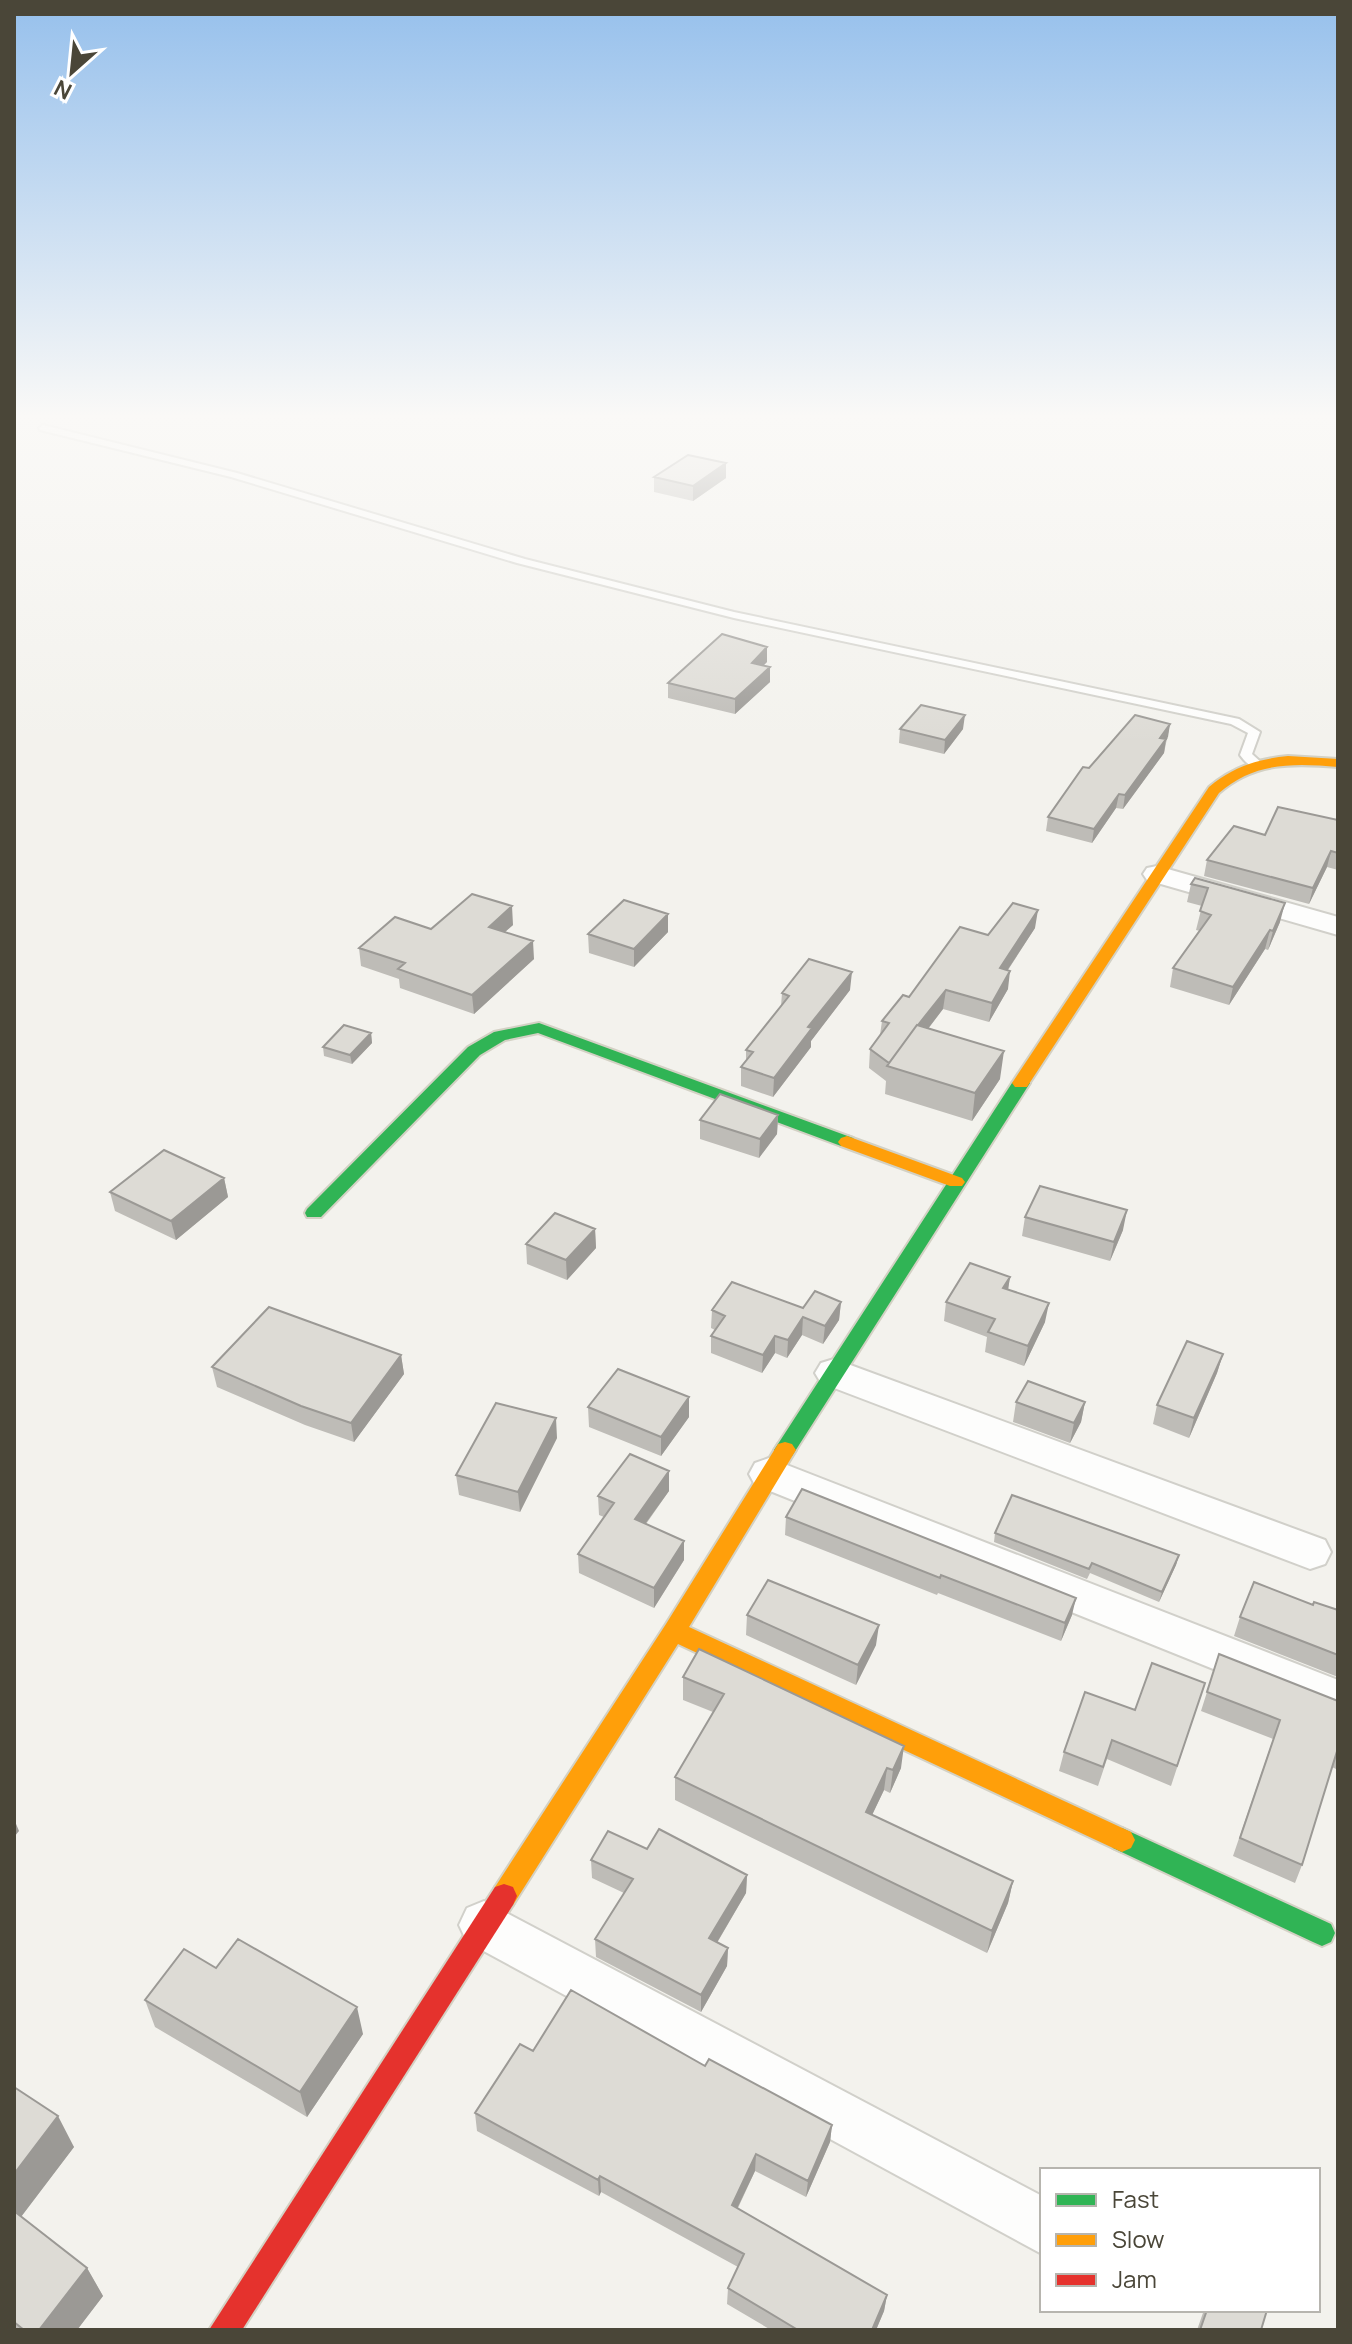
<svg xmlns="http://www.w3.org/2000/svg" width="1352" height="2344" viewBox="0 0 1352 2344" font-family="Manrope,sans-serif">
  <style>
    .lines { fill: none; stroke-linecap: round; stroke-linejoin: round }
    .lane-casing { stroke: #d1d0ca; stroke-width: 4 }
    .street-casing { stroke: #d1d0ca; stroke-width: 4 }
    .fast-casing { stroke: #d3d1c4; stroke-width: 4 }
    .slow-casing { stroke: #d3d1c4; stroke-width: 4 }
    .jam-casing { stroke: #d3d1c4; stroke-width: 4 }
    .lane { fill: #fdfdfc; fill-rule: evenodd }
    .street { fill: #fdfdfc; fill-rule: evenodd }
    .fast { fill: #30b455; fill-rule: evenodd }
    .slow { fill: #ff9f0a; fill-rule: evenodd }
    .jam { fill: #e5322d; fill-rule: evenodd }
    .wall { fill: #bebcb7 }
    .shaded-wall { fill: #9b9995 }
    .building { fill: #dddbd5; stroke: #9b9995; stroke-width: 2 }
  </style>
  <rect width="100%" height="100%" fill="#f3f2ed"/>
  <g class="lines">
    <g class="lane-casing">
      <path id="lane" d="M43 425 237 473 525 559 734 612 1239 719 1260 732 1252 754 1264 765 1262 768C1253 770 1245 762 1240 755L1248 733 1231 724 734 618 517 563 231 477 40 430 39 428Z"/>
    </g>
    <g class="street-casing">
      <path id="street" d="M1157 866 1338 917V935L1147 880 1143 874 1147 868Z
        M834 1359 1325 1540 1331 1552 1325 1564 1310 1569 821 1383 815 1373 821 1363Z
        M769 1458 1338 1680V1719L755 1485 749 1474 755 1463Z
        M484 1901 1042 2196V2254L467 1942 459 1925 467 1908Z"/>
    </g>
    <g class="fast-casing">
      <path id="fast" d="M539 1023 853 1138 856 1142 853 1146H841L538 1033 505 1040 480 1055 321 1217H307L305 1213 307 1209 468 1047 494 1032Z
        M1021 1078 1030 1083 792 1456 785 1458 778 1456 774 1450 778 1444 1012 1083Z
        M1122 1828 1331 1924 1335 1933 1331 1942 1322 1946 1313 1942 1113 1848 1109 1840 1113 1832Z"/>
    </g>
    <g class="slow-casing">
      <path id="slow" d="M1288 756 1338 759V767C1294 763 1254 762 1219 793L1027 1087H1015L1012 1083 1209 787C1233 767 1257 759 1288 756Z
        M847 1136 962 1178 965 1182 962 1186H950L841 1146 838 1142 841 1138Z
        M785 1442 792 1444 796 1450 689 1627 1131 1832 1135 1840 1131 1848 1122 1852 1113 1848 678 1644 513 1905 504 1908 495 1905 491 1896 495 1887 666 1624 778 1444Z"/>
    </g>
    <g class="jam-casing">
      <path id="jam" d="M504 1884 513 1887 517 1896 513 1905 242 2330H209L495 1887Z"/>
    </g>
    <use href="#lane" class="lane"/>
    <use href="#street" class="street"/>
    <use href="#fast" class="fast"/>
    <use href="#slow" class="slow"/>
    <use href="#jam" class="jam"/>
  </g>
  <path class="wall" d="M654 477 726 478 693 501 654 492Z
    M767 662 763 665 770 667V682L735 714 668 698V683Z
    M1170 724 1164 753 1123 809 1116 808 1092 843 1046 831 1048 817 1089 768Z
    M900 729H963L944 754 899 743Z
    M1338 820V870L1327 867 1309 904 1204 876 1207 860 1265 835Z
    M1195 878 1280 922 1268 950 1265 949 1229 1005 1170 987 1173 968 1200 931 1196 930 1202 906 1187 902 1191 884Z
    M668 914V932L634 967 589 953 588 934Z
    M513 925 505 932 534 959 474 1014 400 988 399 979 361 966 359 948 431 929Z
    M1035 928 1008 970V989L989 1022 943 1009 928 1029 1000 1079 972 1121 885 1094 886 1081 869 1068 870 1049 880 1035 882 1021 909 997 988 935Z
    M850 990 811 1041V1047L773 1097 741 1086V1067L746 1061V1050L781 1006 782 993Z
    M371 1033 372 1043 352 1064 324 1056 323 1047Z
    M778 1115 777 1134 759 1158 700 1139V1120Z
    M224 1178 228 1197 176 1240 115 1211 110 1192Z
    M1025 1217 1123 1230 1110 1261 1022 1236Z
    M595 1229 596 1248 567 1280 527 1264 526 1244Z
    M1010 1277 1008 1290 1045 1322 1024 1366 985 1352 987 1337 944 1321 946 1302Z
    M841 1302 839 1320 823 1344 802 1335 787 1358 775 1353 762 1373 711 1353V1336L715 1330 711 1328 712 1310 803 1308Z
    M1223 1354 1217 1373 1189 1438 1153 1424 1157 1405Z
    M401 1355 404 1374 354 1442 305 1425 217 1387 212 1367Z
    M689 1397V1417L661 1456 589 1427 588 1407Z
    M1016 1402H1085L1081 1422 1070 1443 1013 1422Z
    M557 1438 520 1512 459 1495 456 1475Z
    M669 1471V1491L646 1524 684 1541V1560L654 1608 579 1573 578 1554 604 1517 599 1515 598 1496Z
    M786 1517 1072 1615 1061 1641 938 1593 937 1595 785 1535Z
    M995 1533 1179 1555 1176 1565 1159 1602 1090 1573 1087 1579 994 1542Z
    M1313 1605 1338 1610V1677L1234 1636 1240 1617Z
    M747 1615 876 1645 856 1685 746 1635Z
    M1219 1654 1338 1701V1770L1332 1767 1302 1865 1295 1883 1233 1856 1273 1739 1201 1711Z
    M683 1677 901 1768 890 1793 884 1790 872 1815 1013 1881 1008 1903 987 1953 675 1800V1777L713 1712 683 1700Z
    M1205 1683 1171 1786 1107 1759 1098 1786 1059 1771 1064 1752 1135 1710Z
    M647 1849 747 1875 746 1893 717 1943 728 1948 727 1966 701 2012 596 1957 595 1939 624 1893 592 1878 591 1860Z
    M216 1968 363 2034 307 2117 155 2027 145 2000Z
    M533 2051 705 2066 832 2125 830 2142 806 2197 755 2171 738 2208 887 2295 884 2311 876 2330H771L727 2304 728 2288 738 2267 601 2192 599 2196 477 2131 475 2113Z
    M14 2087 74 2147 21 2217 87 2268 103 2296 77 2330H14Z
    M1204 2310H1267L1261 2330H1197Z"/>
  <path class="shaded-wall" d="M726 463V478L693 501V486Z
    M767 647V662L751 678 752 663Z
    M770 667V682L735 714V699Z
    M965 715 963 729 944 754 945 740Z
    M1170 724 1168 737 1163 744 1166 739 1164 753 1123 809 1125 795Z
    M1119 794 1116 808 1092 843 1094 829Z
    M1331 851 1327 867 1309 904 1313 888Z
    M1285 903 1280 922 1268 950 1273 931Z
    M512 906 513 925 490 945 489 927Z
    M1038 910 1035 928 997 986 1000 968Z
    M668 914V932L634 967V949Z
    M1270 930 1265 949 1229 1005 1233 987Z
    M533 941 534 959 474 1014 472 995Z
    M1010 971 1008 989 989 1022 992 1003Z
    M852 972 850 990 811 1041V1047L773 1097 774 1078 808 1027Z
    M946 990 943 1009 897 1069 889 1063Z
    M371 1033 372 1043 352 1064 350 1055Z
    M1004 1051 1000 1079 972 1121 975 1093Z
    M778 1115 777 1134 759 1158 760 1139Z
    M224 1178 228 1197 176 1240 171 1221Z
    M1127 1210 1123 1230 1110 1261 1114 1242Z
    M595 1229 596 1248 567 1280 566 1260Z
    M1010 1277 1007 1296 1003 1288Z
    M841 1302 839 1320 823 1344 825 1326Z
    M1049 1303 1045 1322 1024 1366 1028 1346Z
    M803 1317 802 1335 787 1358 788 1340Z
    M775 1336V1353L762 1373 763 1355Z
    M1223 1354 1217 1373 1189 1438 1194 1418Z
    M401 1355 404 1374 354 1442 351 1423Z
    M689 1397V1417L661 1456V1437Z
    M1085 1402 1081 1422 1070 1443 1074 1423Z
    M556 1418 557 1438 520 1512 518 1492Z
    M669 1471V1491L635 1538V1519Z
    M684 1541V1560L654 1608V1588Z
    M1179 1555 1176 1565 1159 1602 1162 1592Z
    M1076 1598 1072 1615 1061 1641 1065 1623Z
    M879 1625 876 1645 856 1685 858 1665Z
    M904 1746 901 1768 890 1793 893 1770Z
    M887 1768 884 1790 863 1834 866 1812Z
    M14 1819 19 1831 14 1837Z
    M747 1875 746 1893 709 1956V1938Z
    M1013 1881 1008 1903 987 1953 992 1931Z
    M728 1948 727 1966 701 2012V1995Z
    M357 2007 363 2034 307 2117 300 2092Z
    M58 2116 74 2147 14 2226V2174Z
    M832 2125 830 2142 806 2197 808 2181Z
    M756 2154 755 2171 731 2221 732 2205Z
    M600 2176 601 2192 599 2196 598 2180Z
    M87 2268 103 2296 77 2330H39Z
    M887 2295 884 2311 876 2330H872Z"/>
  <path class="building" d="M688 455 726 463 693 486 654 477Z
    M722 634 767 647 752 663 770 667 735 699 668 683Z
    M921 705 965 715 945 740 900 729Z
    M1135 715 1170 724 1160 738 1166 739 1125 795 1119 794 1094 829 1048 817 1083 767 1089 768Z
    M1278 807 1338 820V853L1331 851 1313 888 1207 860 1234 826 1265 835Z
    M1195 878 1285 903 1273 931 1270 930 1233 987 1173 968 1211 915 1200 911 1208 888 1191 884Z
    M472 894 512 906 489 927 533 941 472 995 398 969 405 963 359 948 395 917 431 929Z
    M624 900 668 914 634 949 588 934Z
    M1013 903 1038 910 1000 968 1010 971 992 1003 946 990 918 1025H917L889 1063 870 1049 889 1023 882 1021 903 995 909 997 960 927 988 935Z
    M809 959 852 972 808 1027 812 1028 774 1078 741 1067 753 1052 746 1050 789 996 782 993Z
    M344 1025 371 1033 350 1055 323 1047Z
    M917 1025 1004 1051 975 1093 887 1066Z
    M720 1094 778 1115 760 1139 700 1120Z
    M164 1150 224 1178 171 1221 110 1192Z
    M1040 1186 1127 1210 1114 1242 1025 1217Z
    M555 1213 595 1229 566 1260 526 1244Z
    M970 1263 1010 1277 1003 1288 1049 1303 1028 1346 988 1332 995 1319 946 1302Z
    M732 1282 803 1308 815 1291 841 1302 825 1326 803 1317 788 1340 775 1336 763 1355 711 1336 725 1316 712 1310Z
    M269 1307 401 1355 351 1423 301 1406 212 1367Z
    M1187 1341 1223 1354 1194 1418 1157 1405Z
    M618 1369 689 1397 661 1437 588 1407Z
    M1028 1381 1085 1402 1074 1423 1016 1402Z
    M496 1403 556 1418 518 1492 456 1475Z
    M630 1454 669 1471 635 1519 684 1541 654 1588 578 1554 614 1503 598 1496Z
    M802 1489 1076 1598 1065 1623 941 1575 940 1578 786 1517Z
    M1012 1495 1179 1555 1162 1592 1092 1563 1089 1569 995 1533Z
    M768 1580 879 1625 858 1665 747 1615Z
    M1254 1582 1313 1605 1314 1602 1338 1610V1655L1240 1617Z
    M699 1649 904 1746 893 1770 887 1768 866 1812 1013 1881 992 1931 675 1777 724 1694 683 1677Z
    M1219 1654 1338 1701V1748L1302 1865 1240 1838 1280 1720 1207 1692Z
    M1152 1663 1205 1683 1177 1766 1112 1740 1103 1767 1064 1752 1085 1692 1135 1710Z
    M659 1829 747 1875 709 1938 728 1948 701 1995 595 1939 633 1879 591 1860 608 1831 647 1849Z
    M238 1939 357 2007 300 2092 145 2000 184 1949 216 1968Z
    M571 1990 705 2066 709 2059 832 2125 808 2181 756 2154 732 2205 887 2295 872 2330H798L728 2288 744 2254 600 2176 598 2180 475 2113 520 2044 533 2051Z
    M14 2087 58 2116 14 2174Z
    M14 2211 87 2268 39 2330H24L14 2322Z
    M1207 2310H1267L1261 2330H1200Z"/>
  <linearGradient id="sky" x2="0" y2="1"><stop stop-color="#96c0ec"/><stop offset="0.56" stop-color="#faf9f7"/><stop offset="1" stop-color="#faf9f7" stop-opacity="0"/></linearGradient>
  <rect width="1352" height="743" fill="url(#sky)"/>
  <rect width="1352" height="2344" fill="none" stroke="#4a4638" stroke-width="32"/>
  <rect x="1040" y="2168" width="280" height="144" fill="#ffffff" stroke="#b7b5af" stroke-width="2"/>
  <rect x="1056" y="2194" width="40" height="12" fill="#30b455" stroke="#b7b5af" stroke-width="2"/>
  <text x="1112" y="2208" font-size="24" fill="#4a4638">Fast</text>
  <rect x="1056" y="2234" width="40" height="12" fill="#ff9f0a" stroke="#b7b5af" stroke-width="2"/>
  <text x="1112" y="2248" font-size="24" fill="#4a4638">Slow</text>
  <rect x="1056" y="2274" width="40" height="12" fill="#e5322d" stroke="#b7b5af" stroke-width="2"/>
  <text x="1112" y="2288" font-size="24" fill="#4a4638">Jam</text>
  <g transform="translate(72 72) rotate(207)" stroke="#ffffff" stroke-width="6" paint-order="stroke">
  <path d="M0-6L14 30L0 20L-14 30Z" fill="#4a4638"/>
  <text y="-12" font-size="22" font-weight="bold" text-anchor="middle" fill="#4a4638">N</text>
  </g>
</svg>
